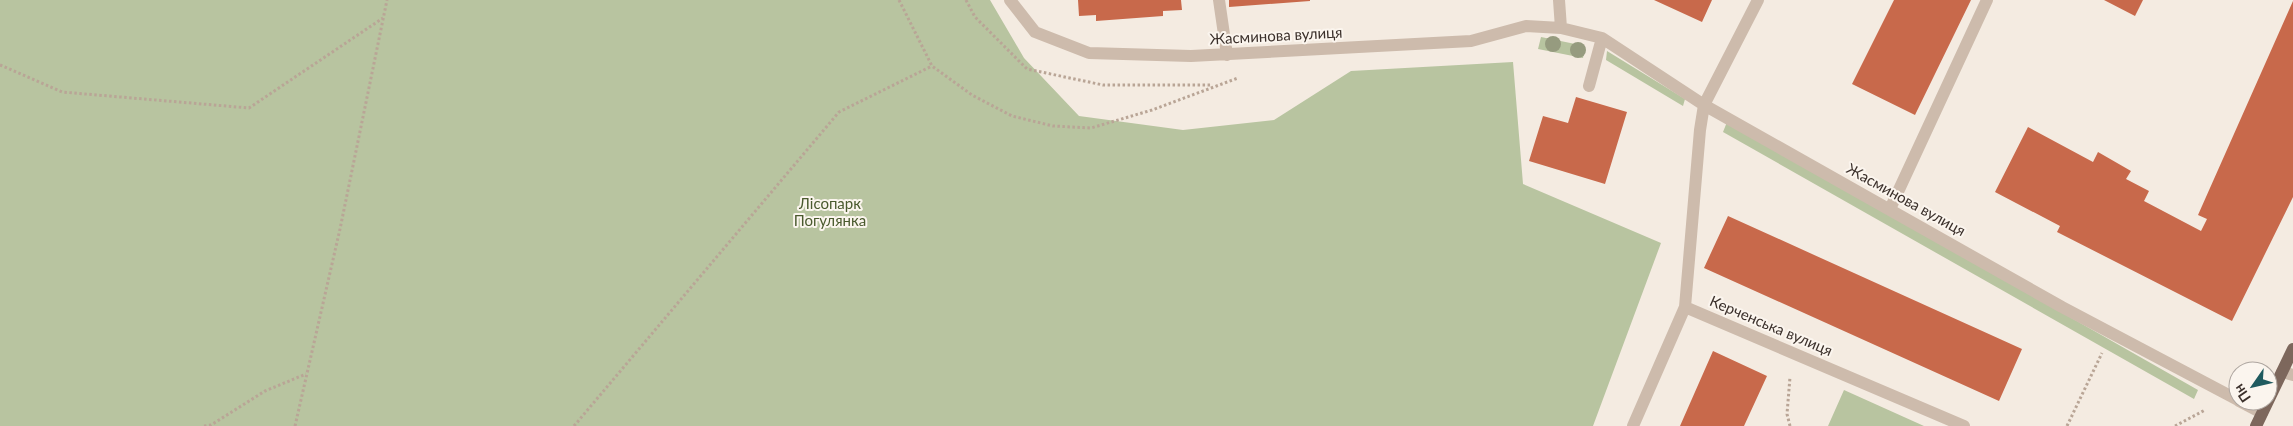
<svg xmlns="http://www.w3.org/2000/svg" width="2293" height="426" viewBox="0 0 2293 426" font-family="Lato,sans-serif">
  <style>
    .green { fill: #b8c4a0 }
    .building { fill: #c8694b }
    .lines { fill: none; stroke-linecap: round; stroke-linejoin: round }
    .path { stroke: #b9a596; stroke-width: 3; stroke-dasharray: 2.5 2.5; stroke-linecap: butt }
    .minor { stroke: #cdbbac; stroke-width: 12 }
    .major { stroke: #7d675c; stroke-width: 12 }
    .tree { fill: #969b7f }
    .labels { text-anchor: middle; stroke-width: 4; stroke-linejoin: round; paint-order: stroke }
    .street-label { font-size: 15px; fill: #3b302b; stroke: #fbf5ee }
    .park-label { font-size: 15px; fill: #4a5a2e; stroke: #fbf5ee }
  </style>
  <rect width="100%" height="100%" fill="#f4ebe1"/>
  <path class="green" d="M0 0H990L1024 58 1079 116 1183 130 1274 120 1351 71 1513 62 1523 184 1661 243 1593 426H0Z
    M1541 37 1585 46 1583 58 1538 49Z
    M1607 51 1685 99 1683 106 1606 60Z
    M1727 122 2198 390 2194 399 1723 132Z
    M1844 390 1924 426H1828Z"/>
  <path class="building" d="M1078 0H1181L1182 10 1163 11V16L1096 21V15L1079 16Z
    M1229 0H1310V1L1229 7Z
    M1654 0H1712L1702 22Z
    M1894 0H1971L1915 115 1852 84Z
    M2104 0H2143L2135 16Z
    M2293 1V197L2232 321 2057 232 2060 226 1995 192 2028 127 2093 162 2098 152 2131 171 2126 179 2149 191 2144 201 2201 231 2207 219 2198 215Z
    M1576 97 1627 112 1605 184 1529 161 1543 116 1568 123Z
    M1728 216 2022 349 1999 401 1704 268Z
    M1713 351 1767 376 1744 426H1680Z"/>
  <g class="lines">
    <path class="path" d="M899 0 932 66 972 95 1012 116 1053 126 1091 128 1152 110 1238 78
      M966 0 975 17 1027 69 1103 85H1212
      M0 65 62 92 249 108 383 18
      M204 426 211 425 265 391 306 374
      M295 426 340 229 387 0
      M574 426 839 112 932 66
      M1790 426 1787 414 1790 377
      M2067 426 2102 353
      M2175 426 2205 410"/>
    <path class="minor" d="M1010 0 1035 32 1089 53 1191 56 1471 41 1526 26 1561 28 1602 38 1704 105 2062 307 2238 400
      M1219 0 1227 55
      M1559 0 1561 28
      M1589 86 1602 38
      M1890 209 1987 0
      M1685 307 1700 130 1704 105 1758 0
      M2282 372 2293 375
      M2239 401 2262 413
      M1633 426 1685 307 1964 426"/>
    <path class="major" d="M2256 426 2293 349"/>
  </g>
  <g class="tree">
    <circle cx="1553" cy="44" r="8"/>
    <circle cx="1578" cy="50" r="8"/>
  </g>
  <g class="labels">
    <g class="street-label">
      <text transform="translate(1276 36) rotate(-3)" y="5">Жасминова вулиця</text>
      <text transform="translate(1906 200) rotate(29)" y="5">Жасминова вулиця</text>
      <text transform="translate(1771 326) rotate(23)" y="5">Керченська вулиця</text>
    </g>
    <g class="park-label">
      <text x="830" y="209">Лісопарк<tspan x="830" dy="17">Погулянка</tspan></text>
    </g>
  </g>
  <g transform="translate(2253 386) rotate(236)"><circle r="24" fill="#fbf5ee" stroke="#aea6a0"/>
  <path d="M0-4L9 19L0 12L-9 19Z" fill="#1f5a5e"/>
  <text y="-8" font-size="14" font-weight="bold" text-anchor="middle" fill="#3b302b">Пн</text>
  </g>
</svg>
